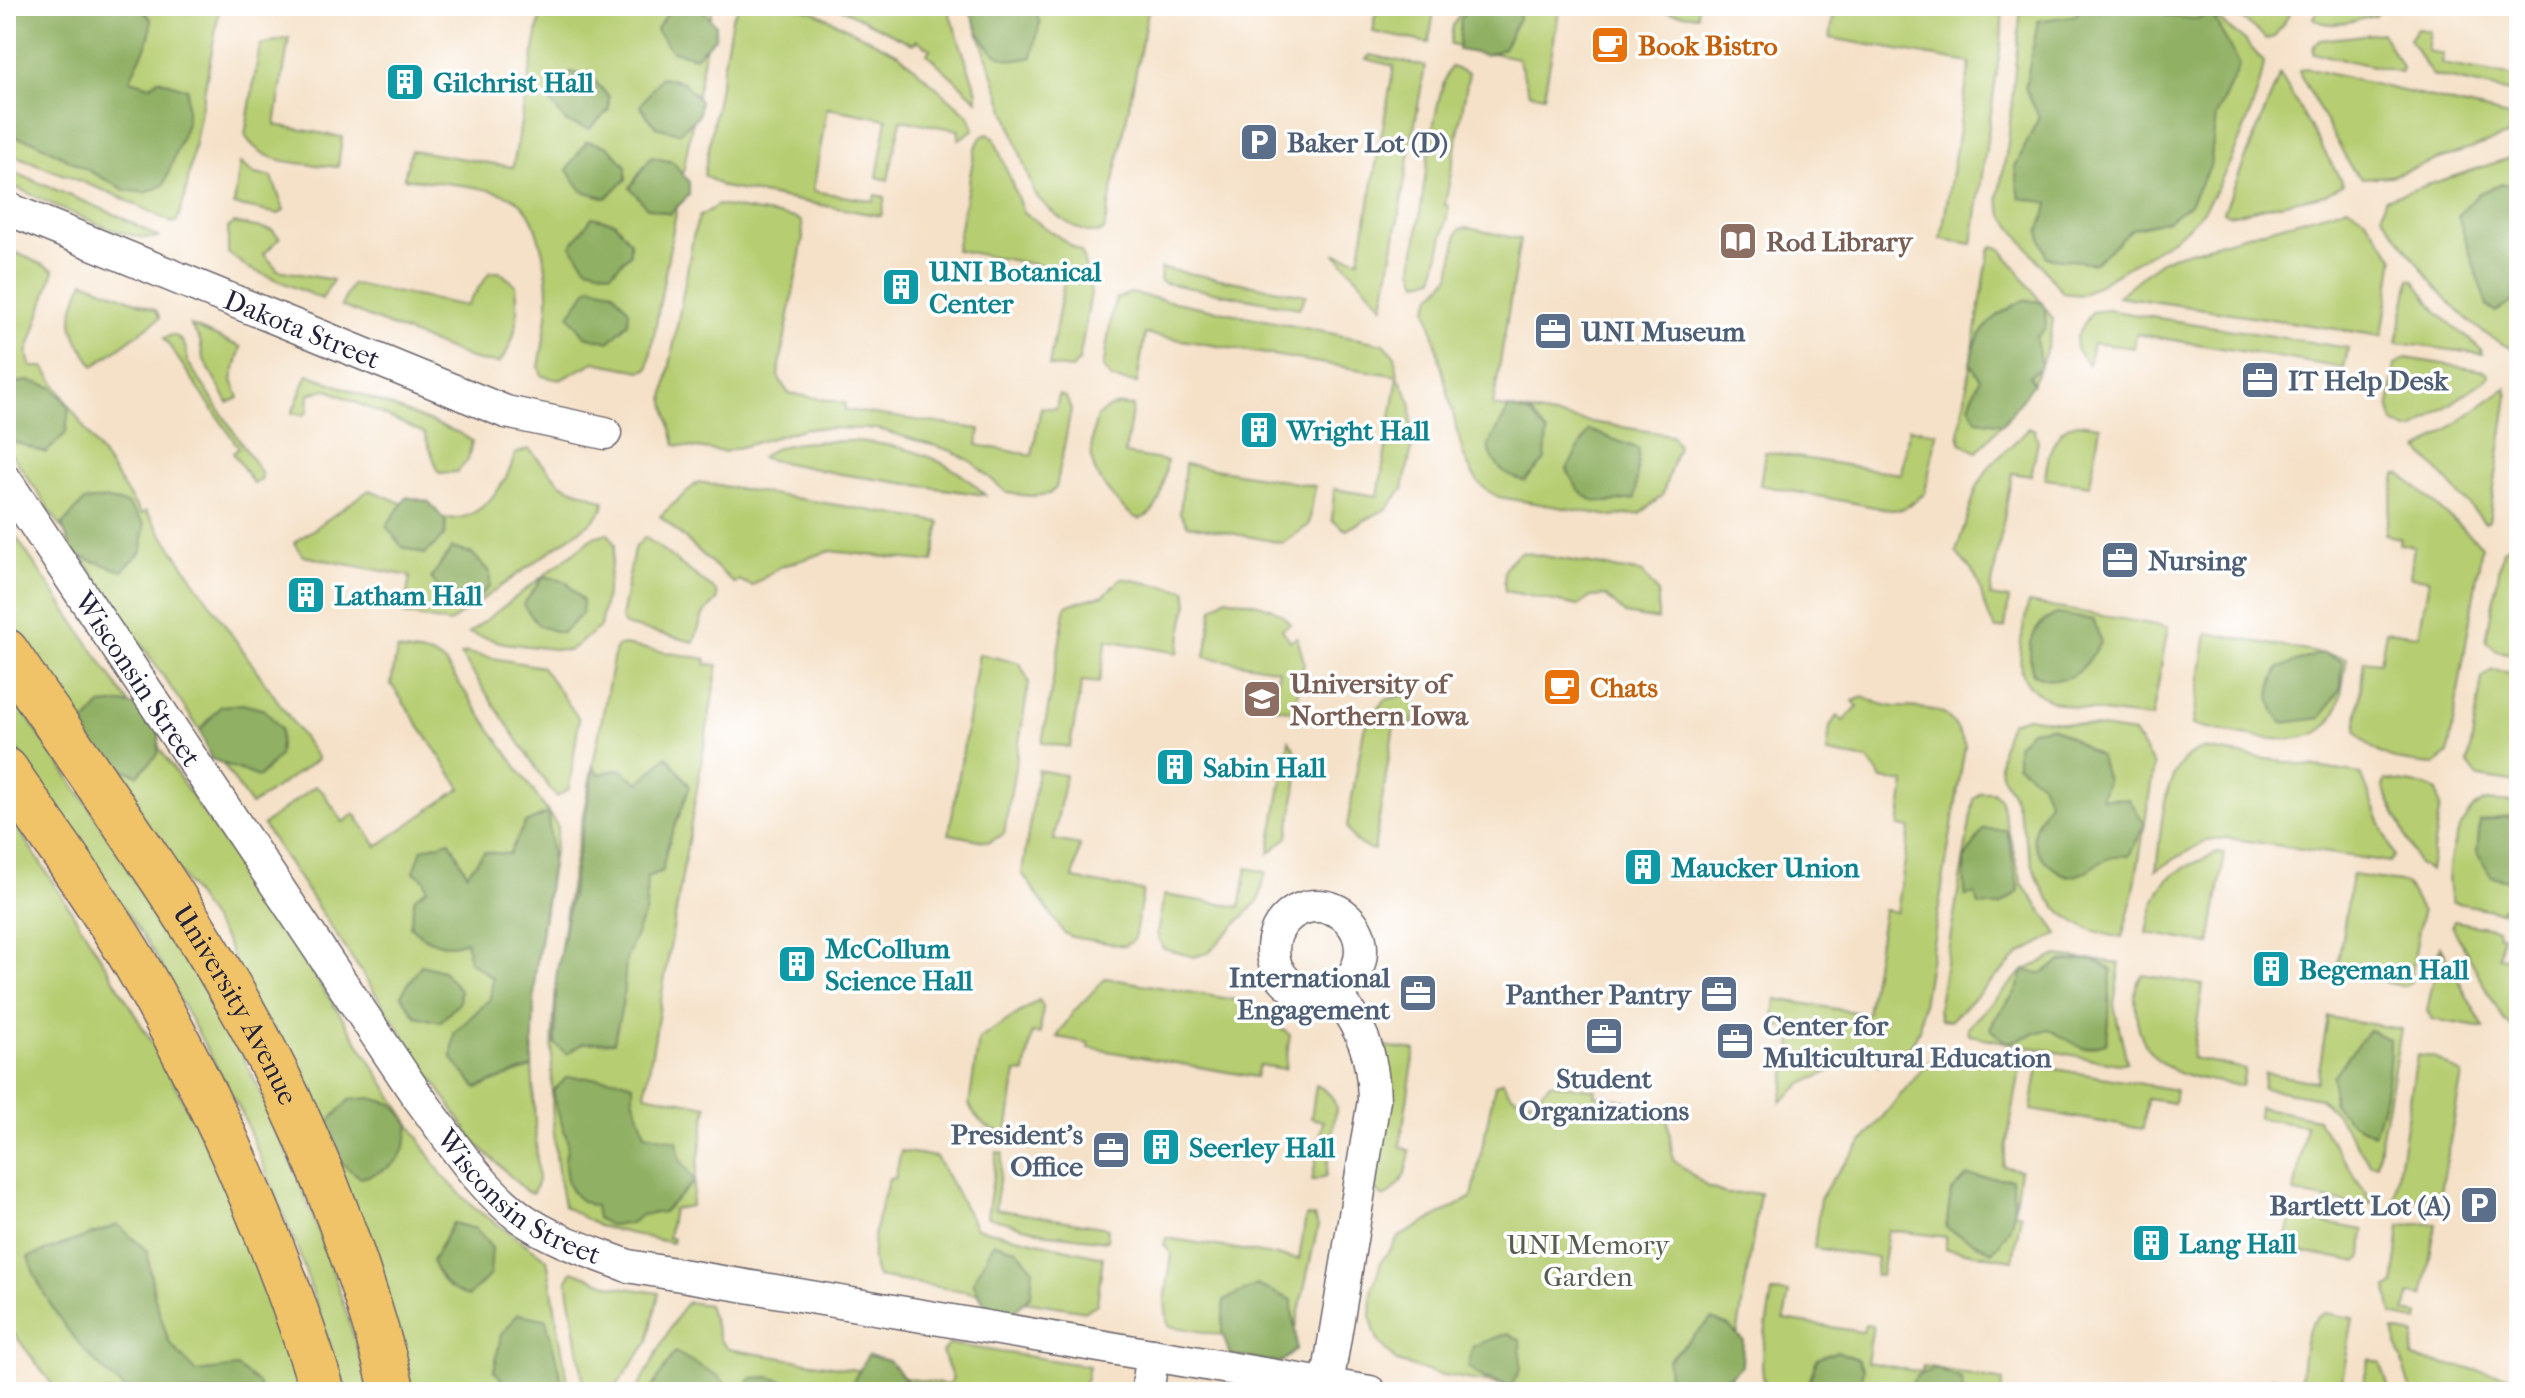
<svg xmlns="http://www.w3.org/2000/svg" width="2525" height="1398" viewBox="0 0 2525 1398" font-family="'IM FELL French Canon',serif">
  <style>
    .green { fill: #b6cd71; stroke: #6c7856; stroke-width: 2 }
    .forest { fill: #90b063; stroke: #59694f; stroke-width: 2 }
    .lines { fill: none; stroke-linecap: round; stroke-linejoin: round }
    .minor-casing { stroke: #6c656c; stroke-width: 35 }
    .primary-casing { stroke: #6c656c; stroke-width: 47 }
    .minor { stroke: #fff; stroke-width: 32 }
    .primary { stroke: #f1c369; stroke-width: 44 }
    .labels { text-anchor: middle; stroke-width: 7; stroke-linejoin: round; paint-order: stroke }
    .food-label { font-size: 28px; font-weight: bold; fill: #c56008; stroke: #fff; text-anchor: start }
    .culture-label { font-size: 28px; font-weight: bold; fill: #0d838f; stroke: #fff; text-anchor: start }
    .service-label { font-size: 28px; font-weight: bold; fill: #4e5e75; stroke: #fff; text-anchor: start }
    .education-label { font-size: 28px; font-weight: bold; fill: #785e54; stroke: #fff; text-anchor: start }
    .street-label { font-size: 28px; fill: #22223b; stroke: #fff }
    .park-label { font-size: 28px; fill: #565e4e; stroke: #fff }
  </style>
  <rect width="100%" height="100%" fill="#fff"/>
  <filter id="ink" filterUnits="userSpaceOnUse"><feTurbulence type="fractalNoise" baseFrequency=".0125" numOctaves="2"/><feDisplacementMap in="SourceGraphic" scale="16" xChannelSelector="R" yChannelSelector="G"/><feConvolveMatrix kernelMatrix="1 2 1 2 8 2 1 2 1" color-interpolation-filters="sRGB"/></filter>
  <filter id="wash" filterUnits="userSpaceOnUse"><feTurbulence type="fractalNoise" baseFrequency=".006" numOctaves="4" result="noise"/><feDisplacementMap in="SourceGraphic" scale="32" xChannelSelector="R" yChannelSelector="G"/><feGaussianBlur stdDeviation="1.8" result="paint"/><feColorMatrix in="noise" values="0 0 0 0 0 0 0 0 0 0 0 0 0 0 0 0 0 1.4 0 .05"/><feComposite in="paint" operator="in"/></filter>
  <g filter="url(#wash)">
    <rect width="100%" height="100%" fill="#f5e1c8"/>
    <path class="green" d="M6 6H220L185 197 177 221 173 223 118 196 6 152Z
      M542 6H713L648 369 641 371 594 362 560 380 542 376 539 367C548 318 554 287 539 239 535 225 531 212 519 202 496 185 433 183 404 178L411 150 513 167Z
      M740 6H791L815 12 899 54 969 116 974 129 958 140 959 130 901 120 888 180 877 177 887 119 827 108 813 191 873 201 875 195 885 197 881 216 723 187 704 175 732 18Z
      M856 6H947L977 92V100L927 54 930 49 917 40 913 44 843 10Z
      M969 6H1149L1104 231C1084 241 1046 209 1034 193Z
      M1377 6H1431L1434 11 1429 43 1373 32Z
      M1464 6H1560L1544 96 1529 93 1518 58 1450 45 1453 25Z
      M1620 6H1698L1697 16Z
      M1835 6H2003L2001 44 1972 244 1941 239 1970 63 1830 38Z
      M2021 6H2201L2245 41 2264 62C2260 100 2219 198 2191 224 2166 247 2113 274 2082 295L2063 293 2002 214 1998 198 2008 143Z
      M2226 6H2295L2274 37 2267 39Z
      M2320 6H2382L2375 16C2358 19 2328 31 2314 18Z
      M2417 29 2430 31 2427 51 2443 54 2442 64 2517 77 2515 93 2432 75 2409 39Z
      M2382 33 2402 67 2401 72 2313 53 2314 45 2320 40Z
      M289 38 275 125 342 137 338 167C306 163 263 167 245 135L260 45Z
      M1370 55 1425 66 1383 306 1336 254 1359 259 1394 66 1366 59Z
      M1451 67 1469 73 1445 205 1449 207 1434 278 1418 282 1413 268 1415 251C1421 214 1433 92 1451 67Z
      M2305 68 2517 118 2507 136 2391 176 2361 178 2352 169 2301 76 2299 71Z
      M2280 74 2343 184 2326 194 2229 215 2224 212 2227 204Z
      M988 134 994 138 1023 212 1082 253 1091 293 1079 361 1072 369 1049 366 1066 270 956 250 975 149 981 137Z
      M2519 155V337L2513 349C2455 324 2419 264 2382 215L2385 199Z
      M240 163 255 174 272 177 284 210 279 214 234 205Z
      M6 169 119 216 158 237C129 245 39 197 6 183Z
      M718 205 796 218 802 222 803 238 778 376 788 393 845 403V410L980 429 977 445 1032 455 1041 407 1056 409 1059 395 1066 397 1071 410 1056 488 1049 494 1031 496 1007 493 972 462 952 451 878 429 806 428 724 452 675 445 664 398 694 232 699 217Z
      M2347 207 2364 217 2394 257 2382 336 2118 296 2159 262 2172 256Z
      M234 223 272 230 280 238 264 254 278 270 333 280 322 299 248 268 228 253V228Z
      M1468 228 1520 239 1493 406 1671 435 1678 446 1662 496 1640 514 1610 516 1499 497C1478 488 1472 474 1463 454L1427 308 1432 296 1450 276 1457 234 1460 229Z
      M1993 246 2002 249 2053 319C2045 380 2016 408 1977 452L1961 443 1959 434 1989 251Z
      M6 248 54 270 27 354 31 367H44L141 514 146 511 318 759 251 805 6 446Z
      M1161 268 1306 295 1299 308 1164 283 1160 280Z
      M490 272H500L516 285C519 313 518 341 499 363L478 361 341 306 352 284 466 306Z
      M2410 279 2414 280 2439 314 2481 349 2482 354 2397 343Z
      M84 281 156 310 160 318 94 366C69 330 65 323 84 281Z
      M1130 293 1384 344 1395 356 1398 376 1411 402 1412 447 1403 489 1388 508 1346 530 1332 520 1334 489 1378 496 1398 376 1145 334 1137 383 1112 379 1103 368 1113 308 1116 299Z
      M2107 310 2348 348 2344 368 2136 334 2134 348 2093 343 2088 364 2076 349 2077 335 2092 312Z
      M190 325 241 347 232 380 239 398 228 403 203 358 200 340Z
      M172 335C184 338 188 350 187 361L262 474 261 480 254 484 233 453 239 448 164 338Z
      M2406 358 2485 371 2489 373 2488 378 2414 429 2407 430 2394 423 2389 407 2395 365Z
      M308 374 459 433 472 441 468 460 457 472 439 473 424 433 326 389 309 394 308 412 303 415 292 413Z
      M2506 388 2508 396 2489 521 2485 523 2419 450Z
      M1121 405 1133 406 1125 454 1167 461C1163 482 1163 512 1140 519 1127 517 1098 481 1094 468 1089 453 1093 430 1097 416L1110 407Z
      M2078 423 2100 426 2090 485 2045 479C2047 457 2054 427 2078 423Z
      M1909 428 1937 433 1925 493 1904 509 1890 510 1760 485 1765 452 1901 474Z
      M2029 428 2034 429 2038 441 2031 476 2012 473 1990 596 2009 599 2005 628 1996 629C1982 607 1986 608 1979 585 1975 571 1964 563 1956 552L1977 487 1989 467Z
      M849 441C901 443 949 457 985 495L840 474 761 458C779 439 823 442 849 441Z
      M529 449 561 484 604 501 603 508 594 520 449 623 404 614 410 576 303 556 294 543 369 490C393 498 421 514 446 518 481 523 508 482 515 454Z
      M1185 464 1315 486 1309 525 1283 543 1188 525 1180 513Z
      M2401 474 2482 546 2448 754 2435 765C2402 763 2375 759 2356 730L2364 660 2380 662 2386 631 2419 635 2429 579 2410 577 2414 546 2399 544 2400 538 2385 535 2396 475Z
      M698 482 940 522 933 562 830 551 780 567 752 586 739 580 735 584 660 516Z
      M6 522 342 1017 442 1175 474 1208 547 1259 569 1392H413L227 943 6 613Z
      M608 533 615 545 600 627 569 651 504 643 469 633 594 537Z
      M645 537 716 591 718 599 703 615 694 642 624 625 621 618 634 549Z
      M2519 541V655L2497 651 2486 641 2503 549Z
      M1521 552 1643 573 1658 593V620L1625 614 1606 596 1591 597 1578 606 1505 591C1503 571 1503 564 1521 552Z
      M1121 578 1186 590 1188 603 1178 653 1107 640 1099 683 1082 681 1070 747 1042 743 1066 605 1104 595Z
      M1226 598C1249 603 1276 603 1290 624L1282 629 1290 641 1297 637 1304 662 1294 711 1272 707 1279 670 1205 657 1213 608Z
      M2028 603 2168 627 2152 718C2116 712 2033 713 2022 672 2016 650 2025 625 2028 603Z
      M2207 633 2347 658C2343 677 2342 708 2329 723 2304 755 2228 731 2193 725Z
      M623 645 706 659 705 664 718 665 645 1094 707 1106 691 1206 673 1209 668 1238H673L672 1243 598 1226 564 1206C527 1027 582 836 613 659L617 647Z
      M397 650 432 655 445 663 558 827 535 974 531 1043 538 1181 533 1193 527 1192 474 1141 263 825 315 786 323 792 343 822 355 814 377 846 461 788 391 684Z
      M466 653 542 667 579 719 569 789 557 797 550 789 461 655Z
      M979 654 1020 663 1029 682 1004 834 989 842 949 834Z
      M2493 670 2519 674V783L2478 777 2468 764 2482 678Z
      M6 686C62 770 123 851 176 937 263 1077 326 1233 370 1392H346L298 1250 242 1113 156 956 6 732Z
      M1417 692 1412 728 1394 726 1374 850C1360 847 1351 840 1347 826L1364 729 1371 715 1385 700Z
      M1863 697C1875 702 1887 707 1900 707 1936 709 1951 707 1965 746L1919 1030C1911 1049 1899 1058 1879 1066L1872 1052 1802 1084 1781 1102 1794 1030 1773 1025 1776 999 1867 1014 1884 910 1897 912 1910 828 1899 826 1905 783 1882 779 1868 760 1827 753 1830 726 1837 716 1843 721 1858 707 1853 701Z
      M2027 717 2134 733 2154 766 2134 891 2122 938C2036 922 2036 874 2016 803 2013 793 2007 785 2002 776 1996 762 2004 735 2011 722Z
      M1289 740 1301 760 1288 837 1269 853Z
      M2203 749 2361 774 2394 856 2389 862 2227 838 2207 840 2156 870C2162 834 2159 760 2203 749Z
      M1038 770 1065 775 1054 840 1080 845 1073 879 1143 891 1134 940 1125 946 1072 937 1064 933 1022 873Z
      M2385 780 2426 786 2437 791 2440 806 2430 871 2418 864 2383 787Z
      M1981 792H1993L2000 798 2022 883 2058 934 2021 953 1950 1021 1941 1020 1938 1009 1974 799Z
      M2485 801 2519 803V888L2511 887 2508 909 2502 908 2501 912 2452 902C2441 874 2456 812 2485 801Z
      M6 810C125 992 246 1178 299 1392H58L6 1323Z
      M2218 853 2225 854 2210 944 2147 933C2156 879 2169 873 2218 853Z
      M1247 868 1266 872 1259 900 1209 952 1195 957 1163 949 1157 934 1164 895 1240 907Z
      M2352 875 2406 883 2422 912 2410 983 2404 986 2336 974Z
      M2454 921 2498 929 2497 934 2502 935 2499 957 2519 960V1034L2503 1019 2452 926Z
      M2440 946 2484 1028 2432 1019 2427 1011Z
      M2055 956 2120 963 2114 1005 2127 1062 2118 1064 1969 1035 1968 1027 2023 971Z
      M2143 975 2203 985 2192 1058 2245 1069 2242 1086C2191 1077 2141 1075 2136 1011 2135 998 2133 984 2143 975Z
      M1106 978 1241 1001 1290 1035 1285 1069 1259 1065 1256 1077 1089 1048V1043L1057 1037 1073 1012Z
      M1039 1000 1043 1006 1040 1034 1032 1033 1025 1073 1016 1072 1007 1133C988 1130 977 1122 969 1104L979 1039Z
      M2328 1017 2401 1029 2377 1164H2370L2336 1114 2320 1098 2262 1088 2265 1073 2317 1082Z
      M1383 1046 1415 1050 1400 1146 1410 1151C1406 1174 1404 1185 1384 1197L1374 1190 1390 1090Z
      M1962 1054 2021 1064 2003 1166 2020 1170 2014 1212 2021 1214 2013 1260 1946 1249V1237L1888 1230 1881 1276 1875 1275 1877 1258 1814 1248 1820 1199 1832 1179 1925 1065 1936 1058Z
      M2417 1055 2434 1057 2462 1075 2440 1197 2394 1200Z
      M2038 1066 2176 1090 2174 1103 2147 1099 2143 1129 2031 1110Z
      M1503 1081C1508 1096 1522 1104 1537 1098L1550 1083 1596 1090 1595 1095 1666 1108 1673 1160 1708 1187 1726 1194 1760 1193 1730 1381 1739 1392H1545L1438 1374 1397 1362 1378 1341 1371 1319 1372 1291 1381 1262 1399 1237 1472 1197 1495 1085Z
      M1316 1085C1327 1090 1335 1098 1336 1110L1326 1176 1312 1181 1323 1121 1311 1118Z
      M2259 1107 2317 1119 2372 1202 2362 1206 2294 1193 2306 1126 2258 1118Z
      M901 1151 936 1157 976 1228 1103 1257 1097 1304 1086 1311 877 1277C865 1251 881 1205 889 1179L895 1178Z
      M997 1152 1003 1153 995 1209 1108 1228 1107 1241 1049 1234 987 1217Z
      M1306 1216 1314 1217 1318 1226 1296 1325 1280 1345 1168 1326 1165 1302 1172 1254 1164 1245 1166 1238 1299 1259Z
      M2291 1217 2364 1230 2362 1256 2358 1262 2285 1248Z
      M2436 1223 2423 1296 2409 1294 2405 1312 2419 1315 2418 1321 2392 1315 2387 1288 2394 1285 2400 1225Z
      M572 1271 613 1286 659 1293 648 1342 612 1392H585L567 1280Z
      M1772 1292 1789 1293 1784 1320 1863 1332 1865 1324 1873 1325 1867 1362 1921 1372 1923 1366 2003 1381 2001 1392H1767C1755 1362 1768 1324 1772 1292Z
      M688 1302 708 1305 720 1340 728 1349 948 1385 953 1379 942 1352 950 1344 1089 1366 1086 1381 1073 1392H636C647 1374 677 1310 688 1302Z
      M2325 1313 2353 1318 2340 1392H2269L2271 1377 2300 1380C2304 1358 2301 1322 2325 1313Z
      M2393 1331 2415 1335 2412 1358 2519 1378V1392H2411Z
      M2369 1359 2381 1363 2390 1392H2361Z"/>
    <path class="forest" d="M6 6H138L151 19C152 45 138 57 130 80L151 86 158 79 187 89V123L164 185 145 193 125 190 34 141 6 135Z
      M673 6H699L716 25 715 38 695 57 672 51 656 30Z
      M977 6 1034 8 1040 22 1032 57C997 69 981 42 971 13Z
      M1470 6H1518L1519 18 1503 49 1486 55 1458 50 1461 18Z
      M2084 6H2162L2166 16 2194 19 2212 15 2240 65 2216 116 2210 167 2189 205 2168 220 2132 229 2095 263 2046 257 2039 232 2049 203 2020 198 2015 167 2039 117 2025 88 2038 21 2076 15Z
      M2237 6H2287L2286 11 2249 18Z
      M571 72 592 78 609 97V110L589 129 566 122 550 101Z
      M661 77 683 82 700 101 699 115 679 133 656 127 640 106Z
      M587 141 609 147 626 166V179L606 198 582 191 567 170Z
      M651 157 673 162 689 182V195L670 214 646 207 630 187Z
      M2502 184 2519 185V297L2496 312 2487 306 2458 216 2479 193Z
      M592 217 614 222 630 241V254L611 273 587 267 571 246Z
      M590 286 613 291 629 310 628 323 609 342 585 336 569 315Z
      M2024 300 2041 302 2045 308 2046 327 2036 338 2041 367 2029 376 2033 384 2003 424 1977 420 1969 405 1980 378 1970 363C1976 329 1994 315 2024 300Z
      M30 381 52 387 69 406 66 433 46 453 6 439V386L9 383Z
      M1509 408 1531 414 1547 433 1545 460 1525 481C1503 476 1496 467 1488 447Z
      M1589 430 1639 449 1635 499C1598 504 1583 507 1567 469Z
      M407 497 429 502 446 522 445 535 425 554 402 547 386 526Z
      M105 499 127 504 144 524 142 551 122 571 73 554 62 525 84 501Z
      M452 548 473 554 490 573V586L470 605 447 598 431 578Z
      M544 576 566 582 583 601 582 614 562 633 539 626 523 605Z
      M2057 614 2094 620 2101 643C2082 672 2069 689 2033 674 2026 647 2030 625 2057 614Z
      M2321 653 2342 661 2341 687 2321 718 2282 723C2266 702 2268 690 2279 668Z
      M122 703 144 708 160 728 158 754 138 775 90 757 79 729 101 705Z
      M242 704 265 710 281 729 279 756 259 777 211 759 200 730 221 706Z
      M2051 727C2071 735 2082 747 2100 757L2107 781 2101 798 2129 799 2145 824 2129 856C2090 851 2082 902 2042 857 2024 838 2038 820 2049 802L2041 783 2017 764V745L2031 730Z
      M667 756 690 786C682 812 664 844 663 871L647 877 646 910 626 959 623 1001 614 1042 583 1043 567 1054 555 1044 556 977 594 767 599 774 620 769 639 783Z
      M548 813 552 861 535 974 532 1067 477 1088 452 1059 454 1033 490 999 493 978 469 961 466 941C446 950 424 941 410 926L415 897 427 889 425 880 414 872 422 849 450 841 467 874 484 852 509 854 525 823Z
      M2519 815V883L2491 876 2477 853 2480 821Z
      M1984 829 2007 830 2019 891 2000 906 1978 905 1975 894 1965 896 1964 860Z
      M2091 959 2112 969C2107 994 2112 1018 2106 1043L2084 1049 2048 1029 2007 1043 1990 1028C2003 1001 2017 1000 2023 971L2042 973 2060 962Z
      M421 965 443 971 460 990 459 1003 440 1022 416 1016 401 995Z
      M2369 1030 2390 1040C2390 1074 2385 1102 2374 1134L2352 1123 2333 1104V1076Z
      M567 1077 617 1079 633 1084V1097L645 1134 677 1141 680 1159 695 1181 663 1212 642 1215 629 1224 609 1225 597 1218 595 1206C574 1201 566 1187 565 1165 564 1156 569 1148 567 1140 563 1122 554 1109 553 1091Z
      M370 1098 393 1104 409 1123C406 1159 396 1168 361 1178L330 1155 327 1124 349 1100Z
      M1967 1176 2011 1179C2017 1212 2015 1228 1992 1252L1946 1228 1951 1192Z
      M453 1223 476 1229 492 1248 490 1275 469 1296C448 1291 441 1281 432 1261Z
      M118 1225 147 1251 154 1295 169 1342 196 1372 237 1367 258 1383 261 1392H129C86 1359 45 1308 28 1257Z
      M994 1243 1016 1249 1033 1268 1031 1295 1010 1316C988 1312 982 1302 973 1282Z
      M1257 1285 1292 1300C1291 1318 1298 1332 1296 1350L1280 1363 1230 1355 1222 1332 1224 1300Z
      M518 1314 546 1319 561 1378 559 1392H514L494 1371 501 1335Z
      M1712 1319 1729 1326 1743 1341 1742 1366 1721 1382 1717 1392H1669L1668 1360Z
      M1508 1333 1520 1340 1521 1369 1511 1386 1484 1378 1468 1366 1473 1346Z
      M1837 1351 1857 1359 1863 1369 1859 1392H1815L1810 1379 1817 1359Z
      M675 1352 718 1376 735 1392H649Z
      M868 1355 889 1361 906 1380 905 1392H847Z
      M1935 1368 1961 1379 1964 1392H1905L1918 1375Z
      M770 1377 787 1383V1392H737L752 1378Z"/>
  </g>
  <g filter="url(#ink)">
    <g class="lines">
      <g class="minor-casing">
        <g id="minor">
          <path id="s1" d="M6 208 506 412 605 433"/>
          <path id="s2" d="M6 481 416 1094C448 1136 477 1185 520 1217 552 1240 592 1252 628 1266L1370 1392"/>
          <circle cx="1317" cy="950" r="44"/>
          <path d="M1327 1385 1374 1100C1373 1052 1362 1030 1335 991"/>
          <path d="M1147 1392 1153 1355"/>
        </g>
      </g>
      <g class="primary-casing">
        <g id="primary">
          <path id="s3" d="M6 651C102 794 210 935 285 1091 331 1187 367 1288 393 1392"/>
          <path d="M6 770C49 834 96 897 135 963 214 1100 276 1241 323 1392"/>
        </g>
      </g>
      <use href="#minor" class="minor"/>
      <use href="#primary" class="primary"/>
    </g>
  </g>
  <defs>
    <g id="cafe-square" transform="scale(2)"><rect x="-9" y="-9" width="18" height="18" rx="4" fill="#e8710a" stroke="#fff"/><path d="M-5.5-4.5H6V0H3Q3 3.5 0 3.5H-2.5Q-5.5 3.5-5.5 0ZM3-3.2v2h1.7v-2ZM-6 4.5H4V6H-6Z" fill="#fff"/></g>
    <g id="building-square" transform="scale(2)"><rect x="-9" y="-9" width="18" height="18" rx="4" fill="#0f9aa8" stroke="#fff"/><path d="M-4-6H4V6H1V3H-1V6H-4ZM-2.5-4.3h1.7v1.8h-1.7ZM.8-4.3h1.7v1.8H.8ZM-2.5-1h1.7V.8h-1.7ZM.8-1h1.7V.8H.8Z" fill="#fff"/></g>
    <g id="parking-square" transform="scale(2)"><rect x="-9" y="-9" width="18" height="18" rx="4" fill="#5c6f8a" stroke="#fff"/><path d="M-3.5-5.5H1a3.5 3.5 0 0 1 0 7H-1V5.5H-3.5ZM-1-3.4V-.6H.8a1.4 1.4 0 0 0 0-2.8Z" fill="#fff"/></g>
    <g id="library-square" transform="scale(2)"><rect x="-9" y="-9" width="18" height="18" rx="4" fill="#8d6e63" stroke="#fff"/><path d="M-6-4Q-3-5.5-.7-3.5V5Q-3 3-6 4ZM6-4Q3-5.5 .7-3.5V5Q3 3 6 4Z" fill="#fff"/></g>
    <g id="office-square" transform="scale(2)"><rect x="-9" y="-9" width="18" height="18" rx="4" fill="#5c6f8a" stroke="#fff"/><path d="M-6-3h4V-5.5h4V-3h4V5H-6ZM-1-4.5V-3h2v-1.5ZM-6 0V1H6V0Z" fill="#fff"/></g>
    <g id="university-square" transform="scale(2)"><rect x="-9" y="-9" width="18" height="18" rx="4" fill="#8d6e63" stroke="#fff"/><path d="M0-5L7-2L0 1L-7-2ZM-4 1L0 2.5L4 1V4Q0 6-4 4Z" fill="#fff"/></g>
  </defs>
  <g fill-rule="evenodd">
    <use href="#cafe-square" x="1610" y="45"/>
    <use href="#building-square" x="405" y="82"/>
    <use href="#parking-square" x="1259" y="142"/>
    <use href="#library-square" x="1738" y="241"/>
    <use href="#building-square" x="901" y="287"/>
    <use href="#office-square" x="1553" y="331"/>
    <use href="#office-square" x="2260" y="380"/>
    <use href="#building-square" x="1259" y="430"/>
    <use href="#office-square" x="2120" y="560"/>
    <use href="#building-square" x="306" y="595"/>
    <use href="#cafe-square" x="1562" y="687"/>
    <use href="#university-square" x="1262" y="699"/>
    <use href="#building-square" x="1175" y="767"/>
    <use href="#building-square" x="1643" y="867"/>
    <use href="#building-square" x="797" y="964"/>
    <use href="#building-square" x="2271" y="969"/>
    <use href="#office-square" x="1418" y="993"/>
    <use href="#office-square" x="1719" y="994"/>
    <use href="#office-square" x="1604" y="1036"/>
    <use href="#office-square" x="1735" y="1041"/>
    <use href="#building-square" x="1161" y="1147"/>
    <use href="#office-square" x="1111" y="1150"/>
    <use href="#parking-square" x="2479" y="1205"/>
    <use href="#building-square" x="2151" y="1243"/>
  </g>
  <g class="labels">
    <g class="food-label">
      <text x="1638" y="55">Book Bistro</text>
      <text x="1590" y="697">Chats</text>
    </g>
    <g class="culture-label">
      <text x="433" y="92">Gilchrist Hall</text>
      <text x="929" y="281">UNI Botanical<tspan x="929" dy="32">Center</tspan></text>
      <text x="1287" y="440">Wright Hall</text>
      <text x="334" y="605">Latham Hall</text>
      <text x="1203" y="777">Sabin Hall</text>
      <text x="1671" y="877">Maucker Union</text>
      <text x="825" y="958">McCollum<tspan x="825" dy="32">Science Hall</tspan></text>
      <text x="2299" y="979">Begeman Hall</text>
      <text x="1189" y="1157">Seerley Hall</text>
      <text x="2179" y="1253">Lang Hall</text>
    </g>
    <g class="service-label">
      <text x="1287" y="152">Baker Lot (D)</text>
      <text x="1581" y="341">UNI Museum</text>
      <text x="2288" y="390">IT Help Desk</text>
      <text x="2148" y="570">Nursing</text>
      <text x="1390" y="987" text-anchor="end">International<tspan x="1390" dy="32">Engagement</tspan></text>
      <text x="1691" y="1004" text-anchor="end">Panther Pantry</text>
      <text x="1763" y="1035">Center for<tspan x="1763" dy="32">Multicultural Education</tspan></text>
      <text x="1604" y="1088" text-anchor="middle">Student<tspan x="1604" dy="32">Organizations</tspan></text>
      <text x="1083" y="1144" text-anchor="end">President's<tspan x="1083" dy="32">Office</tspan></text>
      <text x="2451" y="1215" text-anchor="end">Bartlett Lot (A)</text>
    </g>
    <g class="education-label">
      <text x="1766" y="251">Rod Library</text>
      <text x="1290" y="693">University of<tspan x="1290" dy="32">Northern Iowa</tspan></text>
    </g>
    <g class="street-label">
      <text dy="10" stroke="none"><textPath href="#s1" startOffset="320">Dakota Street</textPath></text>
      <text dy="10" stroke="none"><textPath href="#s2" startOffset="238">Wisconsin Street</textPath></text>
      <text dy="10" stroke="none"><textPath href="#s3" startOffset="422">University Avenue</textPath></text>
      <text dy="10" stroke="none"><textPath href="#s2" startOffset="886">Wisconsin Street</textPath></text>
    </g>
    <g class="park-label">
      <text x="1588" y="1254">UNI Memory<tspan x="1588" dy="32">Garden</tspan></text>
    </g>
  </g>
  <rect width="2525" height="1398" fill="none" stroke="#fff" stroke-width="32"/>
</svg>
